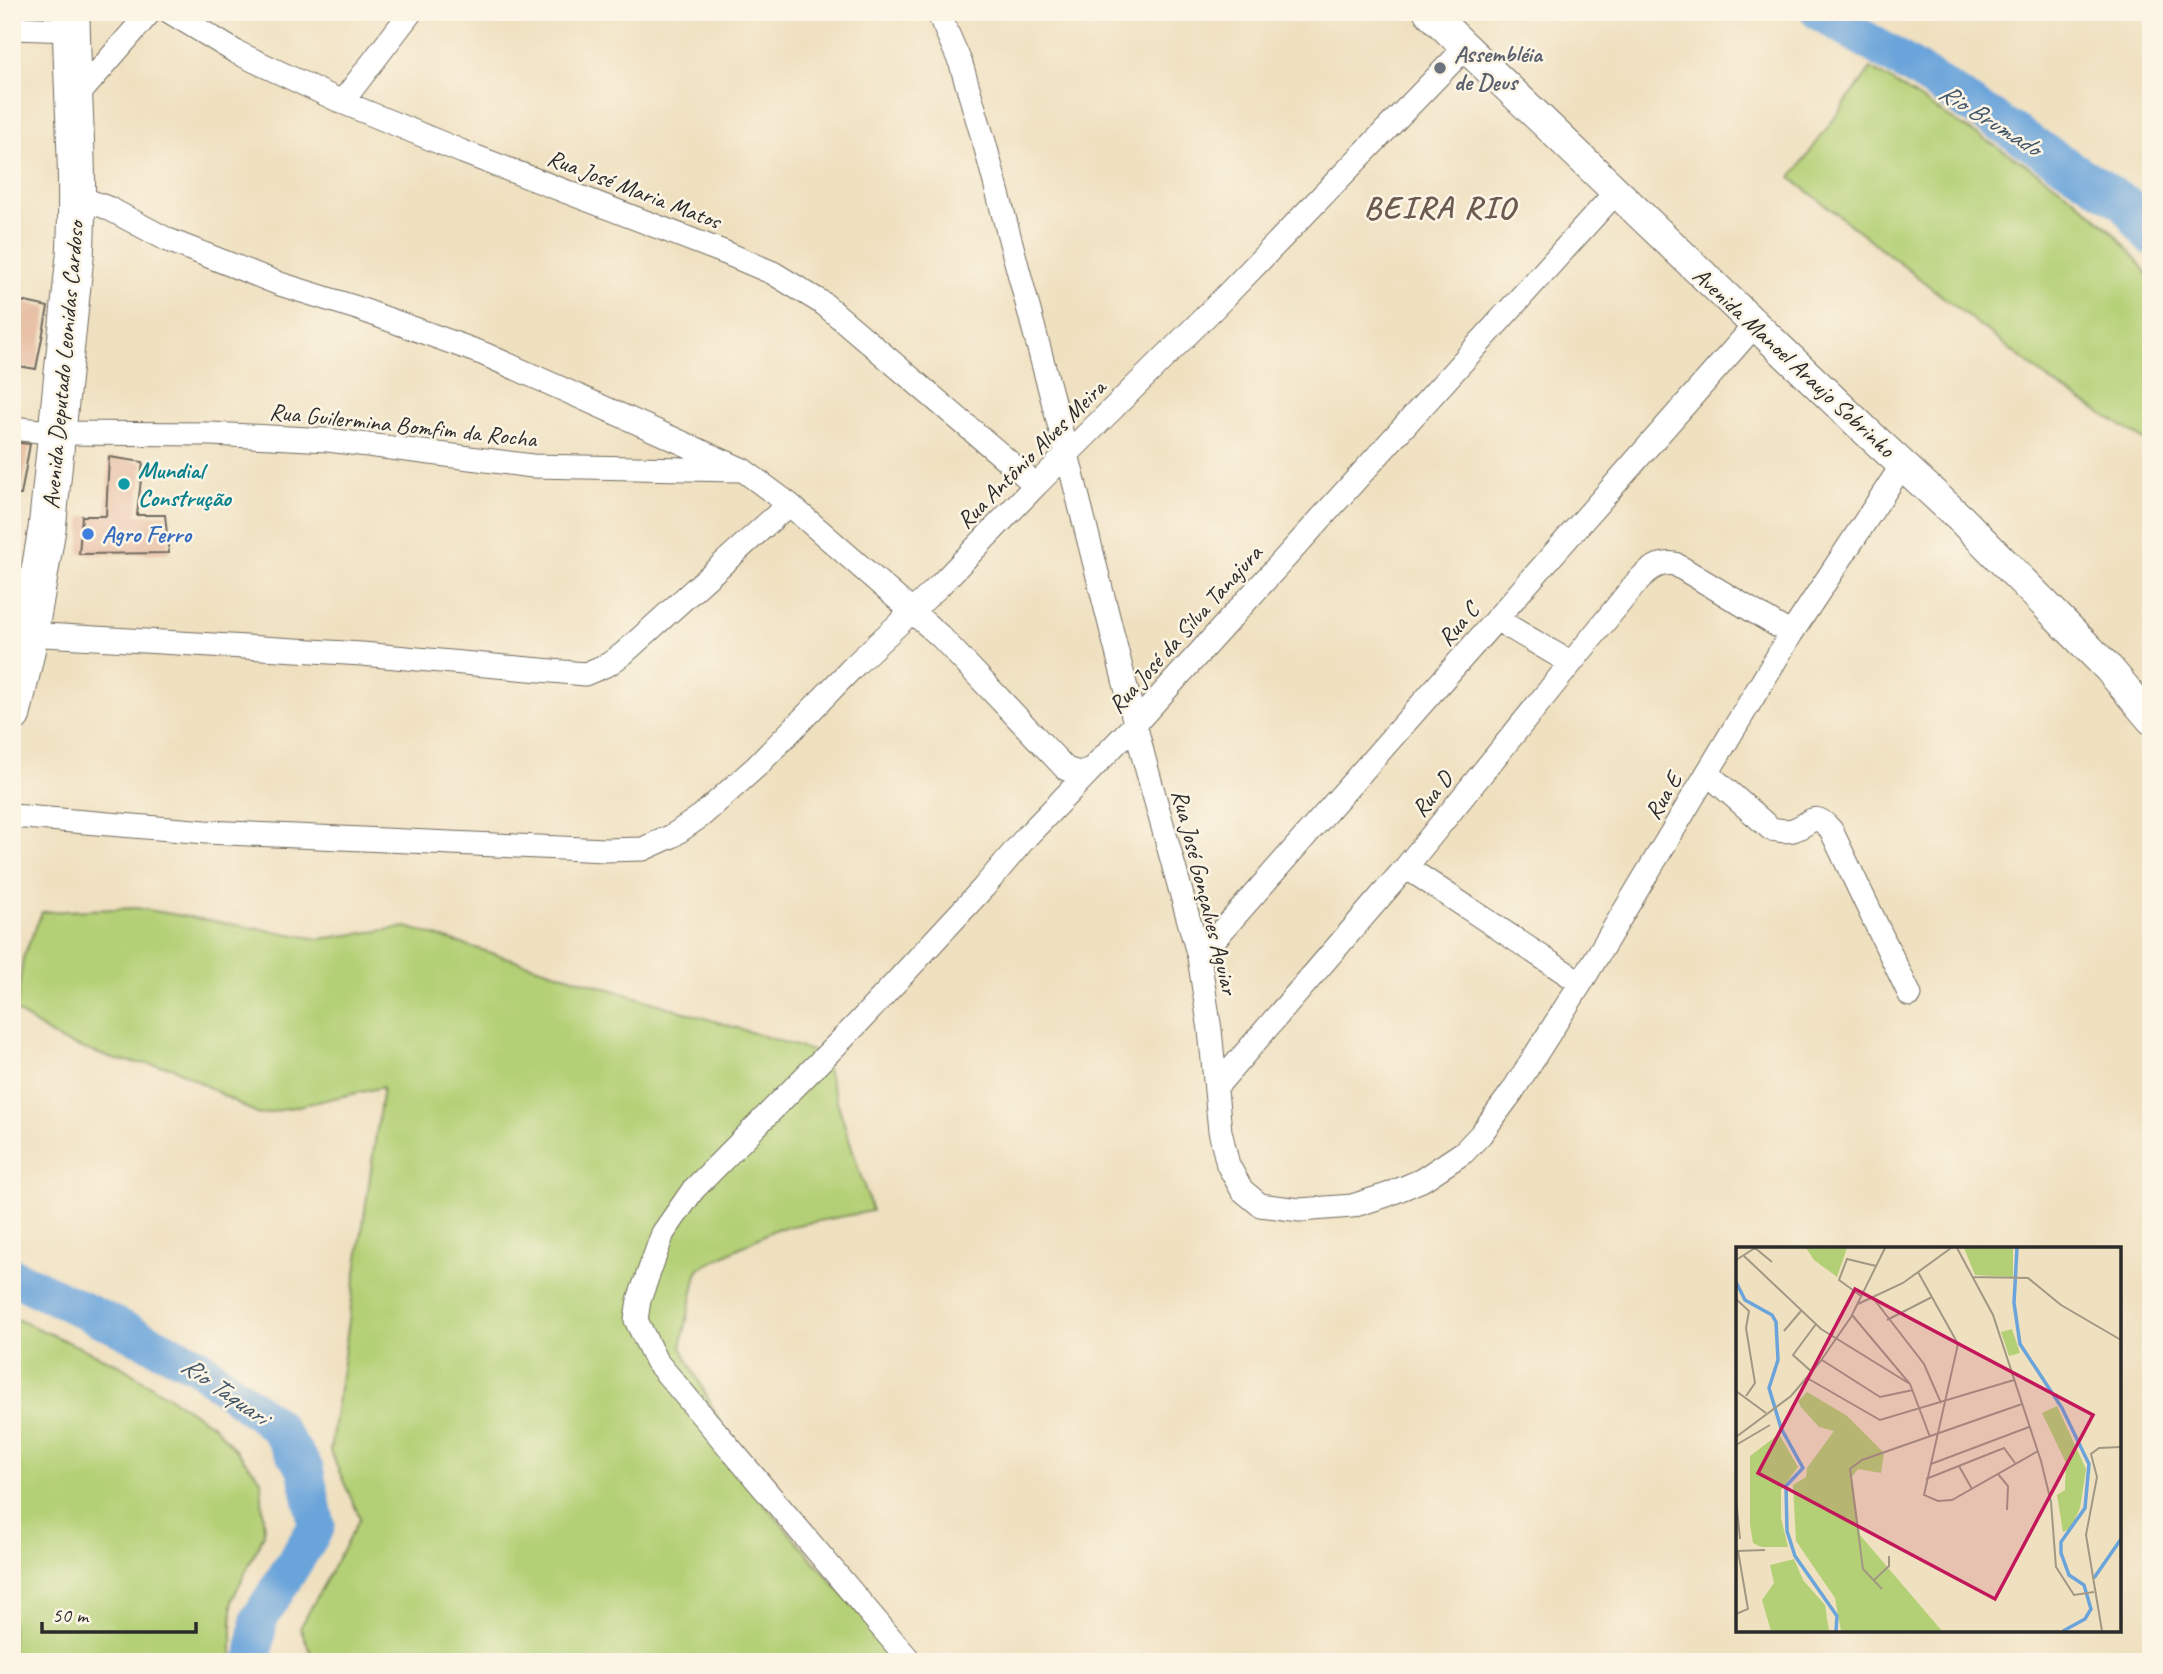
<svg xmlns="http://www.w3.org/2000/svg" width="2163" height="1674" viewBox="0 0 2163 1674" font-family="Caveat,sans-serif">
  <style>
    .green { fill: #b4d076; stroke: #707e50; stroke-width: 2 }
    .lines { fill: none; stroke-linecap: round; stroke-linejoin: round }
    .river { stroke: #6aa4da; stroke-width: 37 }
    .building { fill: #e2b194 }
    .minor-casing { stroke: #706a5f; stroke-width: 25 }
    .tertiary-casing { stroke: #706a5f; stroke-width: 32 }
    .primary-casing { stroke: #706a5f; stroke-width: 39 }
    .minor { stroke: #fff; stroke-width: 23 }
    .tertiary { stroke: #fff; stroke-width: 30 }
    .primary { stroke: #fff; stroke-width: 37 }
    .worship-dot { fill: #6b7280; stroke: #fcf5e5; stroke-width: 2.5 }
    .culture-dot { fill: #0f9aa8; stroke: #fcf5e5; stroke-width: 2.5 }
    .shop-dot { fill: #3f7fe0; stroke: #fcf5e5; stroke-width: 2.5 }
    .labels { text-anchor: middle; stroke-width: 5; stroke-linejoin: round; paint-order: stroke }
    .worship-label { font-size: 24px; font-weight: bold; fill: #5b616d; stroke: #fcf5e5; text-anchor: start }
    .street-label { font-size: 24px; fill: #2b2b2b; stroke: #fcf5e5 }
    .culture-label { font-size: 24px; font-weight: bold; fill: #0d838f; stroke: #fcf5e5; text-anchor: start }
    .shop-label { font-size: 24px; font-weight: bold; fill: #366cbe; stroke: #fcf5e5; text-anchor: start }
    .water-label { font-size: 26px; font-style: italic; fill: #415568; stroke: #fcf5e5 }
    .district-label { font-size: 32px; font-weight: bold; letter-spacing: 2px; fill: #6b5a50; stroke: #fcf5e5 }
    .inset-river { fill: none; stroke: #6aa4da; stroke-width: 3.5 }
    .inset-road { fill: none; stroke: #a19884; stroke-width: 2 }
    .view { fill: #c2185b; fill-opacity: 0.15; stroke: #c2185b; stroke-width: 3.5 }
    .inset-edge { fill: none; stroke: #2b2b2b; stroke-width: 3.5 }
  </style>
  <rect width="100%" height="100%" fill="#fcf5e5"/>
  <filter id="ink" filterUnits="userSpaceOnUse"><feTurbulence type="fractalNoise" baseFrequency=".0143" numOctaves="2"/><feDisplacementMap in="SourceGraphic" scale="14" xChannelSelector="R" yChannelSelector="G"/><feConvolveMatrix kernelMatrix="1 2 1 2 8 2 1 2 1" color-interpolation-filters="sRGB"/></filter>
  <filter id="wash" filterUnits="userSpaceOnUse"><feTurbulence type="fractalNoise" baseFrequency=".00686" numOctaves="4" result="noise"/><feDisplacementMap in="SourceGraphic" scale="28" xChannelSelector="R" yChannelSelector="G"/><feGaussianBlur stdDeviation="1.57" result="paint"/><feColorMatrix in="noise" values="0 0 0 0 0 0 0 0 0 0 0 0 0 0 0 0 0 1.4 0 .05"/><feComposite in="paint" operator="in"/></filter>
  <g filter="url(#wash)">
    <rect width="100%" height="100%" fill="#efe0c0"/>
    <path class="green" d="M1871 68C1906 90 1940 112 1976 134 2041 173 2109 214 2151 280V454L2147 442 2053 383 1791 178Z
      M136 908 319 939 407 927 822 1054 872 1211 776 1229 698 1269 681 1347 760 1499 902 1662H315L300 1628 360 1518 330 1451 383 1087 259 1115 172 1067 116 1060 59 1040 16 1011 23 958 42 912Z
      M12 1317 117 1364 214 1426 261 1479 264 1534 232 1600V1662H12Z"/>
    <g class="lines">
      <path class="river" d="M1819 12 1915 69 2125 203 2151 237
        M12 1276 197 1365 276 1426 305 1469 317 1526 259 1619 253 1662"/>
    </g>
    <g id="blocks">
      <path class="building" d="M12 299 48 307 36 369 12 365Z
        M12 442 30 444 21 495H12Z
        M109 457 143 462 137 515H165L169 553 79 554 82 516H106Z"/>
    </g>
  </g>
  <g filter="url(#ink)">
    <use href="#blocks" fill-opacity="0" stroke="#706a5f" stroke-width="2"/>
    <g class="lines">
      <g class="minor-casing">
        <path id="minor" d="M170 12 236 52 342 102 463 152 726 253 773 273 824 304 1036 485
          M938 12 961 64 985 145 1067 454 1144 759 1199 957 1210 1030 1220 1131 1228 1165 1242 1190 1260 1205 1300 1210 1352 1206 1387 1195 1422 1180 1464 1152 1481 1134 1512 1092 1581 983 1791 634 1903 464
          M12 28 71 30
          M74 100 150 12
          M342 102 411 12
          M78 197 108 208 168 240 280 284 357 308 484 354 743 470 789 504 940 636 1066 769 1079 773 1088 770
          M12 428 58 433 211 434 328 440 532 466 737 470
          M1496 619 1571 663
          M28 634 362 654 585 674 609 664 624 653 789 504
          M1707 773 1771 829C1778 830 1785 832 1793 830 1812 824 1813 809 1831 830L1910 995
          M12 816 206 832 605 850 643 849 672 836 701 816 757 766 856 664 939 586 1036 485 1214 308 1465 48
          M1406 867 1581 983
          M1199 957 1755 325
          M1216 1087 1406 867 1623 599C1637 582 1651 560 1675 564L1791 634
          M911 1662 656 1361 636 1320 639 1300 663 1233 693 1190 858 1023 984 887 1027 836 1135 724 1616 192"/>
      </g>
      <g class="tertiary-casing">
        <path id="tertiary" d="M1429 12 1868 433 1962 520 2109 669 2151 719"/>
      </g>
      <g class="primary-casing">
        <path id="primary" d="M12 714 26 652 47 529 75 256C80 175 72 94 71 12"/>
      </g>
      <use href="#minor" class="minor"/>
      <use href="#tertiary" class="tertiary"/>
      <use href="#primary" class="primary"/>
    </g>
  </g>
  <circle class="worship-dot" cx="1440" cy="68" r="7"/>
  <circle class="culture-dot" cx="124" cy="484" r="7"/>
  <circle class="shop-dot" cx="88" cy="534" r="7"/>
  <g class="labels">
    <g class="worship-label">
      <text x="1454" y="62">Assembléia<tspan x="1454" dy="28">de Deus</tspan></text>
    </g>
    <g class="street-label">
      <text transform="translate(634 189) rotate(21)" y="8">Rua José Maria Matos</text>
      <text transform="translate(1794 362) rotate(43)" y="8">Avenida Manoel Araujo Sobrinho</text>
      <text transform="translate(63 365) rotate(-85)" y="8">Avenida Deputado Leonidas Cardoso</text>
      <text transform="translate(403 425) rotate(6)" y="8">Rua Guilermina Bomfim da Rocha</text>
      <text transform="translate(1031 454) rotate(-45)" y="8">Rua Antônio Alves Meira</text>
      <text transform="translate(1458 624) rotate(-49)" y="8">Rua C</text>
      <text transform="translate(1185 629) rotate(-48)" y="8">Rua José da Silva Tanajura</text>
      <text transform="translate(1432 794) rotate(-51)" y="8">Rua D</text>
      <text transform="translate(1663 796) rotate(-59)" y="8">Rua E</text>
      <text transform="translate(1205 892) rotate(76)" y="8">Rua José Gonçalves Aguiar</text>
    </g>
    <g class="culture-label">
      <text x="138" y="478">Mundial<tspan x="138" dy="28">Construção</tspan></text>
    </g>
    <g class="shop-label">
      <text x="102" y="542">Agro Ferro</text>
    </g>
    <g class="water-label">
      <text transform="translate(1990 119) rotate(32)" y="9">Rio Brumado</text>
      <text transform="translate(225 1390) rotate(35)" y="9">Rio Taquari</text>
    </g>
    <g class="district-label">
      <text x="1440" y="218">BEIRA RIO</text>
    </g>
  </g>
  <g transform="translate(1736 1247)">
    <rect width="385" height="385" fill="#efe0c0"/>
    <path d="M70 1H111L101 30 78 13ZM228 1H277V30L239 28ZM276 82 284 106 273 109 265 85ZM71 145 110 168 148 206 145 226 122 222 116 230 124 288 206 384H105L99 351 60 294 57 238 70 230 71 221 98 184 83 180 65 160 62 154ZM321 159 350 222 344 261 335 281 327 285 321 248 329 243 330 216 306 166ZM43 187 62 220 45 243V271L52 300H25L17 296 14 278V209ZM58 312 67 333 89 358 93 384H35L26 353 38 336 34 318Z" fill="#b4d076"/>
    <path class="inset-river" d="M281 1 278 56 284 97 326 161 353 217 349 261 325 295V306L333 328 348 338 355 362 349 372 327 384M0 35 9 53 36 68 40 75 42 113 33 141 45 181 67 221 50 239 51 284 59 309 101 369 100 384M358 331 385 292"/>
    <path class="inset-road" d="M221 1 257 68 305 214 315 255 320 320 338 348 358 345M8 9 85 82 174 137M0 13 19 1 36 15M182 25 222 97 188 248 202 254 216 253 302 204M237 30 292 31 325 58 385 93M125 49 103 33 111 12 140 19M137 51 188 117 205 156M0 52 13 64 10 81 19 136 10 149M122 57 167 36 215 1M116 68 174 137 194 190M151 73 196 50M48 84 65 64M86 113 144 150 177 143M76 125 57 108 80 77M71 131 144 173 278 133M0 144 30 166M0 190 55 149 84 115 115 70 149 1M0 198 34 178M195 217 293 180M223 219 236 242M262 227 272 239 271 263M190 232 268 201 279 216M0 251 4 292M0 304 29 303M138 333 153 319V309M146 342 127 322 114 222 126 213 286 157M0 367 12 362 2 304M366 384 350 288 361 230 355 207 363 201 385 200"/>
    <path class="view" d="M119 42 357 168 259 352 22 226Z"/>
    <rect width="385" height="385" class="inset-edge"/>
  </g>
  <rect width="2163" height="1674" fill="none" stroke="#fcf5e5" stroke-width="42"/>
  <path d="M42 1622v10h154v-10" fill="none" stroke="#2b2b2b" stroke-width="3.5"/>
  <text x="52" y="1622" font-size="21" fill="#2b2b2b" stroke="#fcf5e5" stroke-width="5" paint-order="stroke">50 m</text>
</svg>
